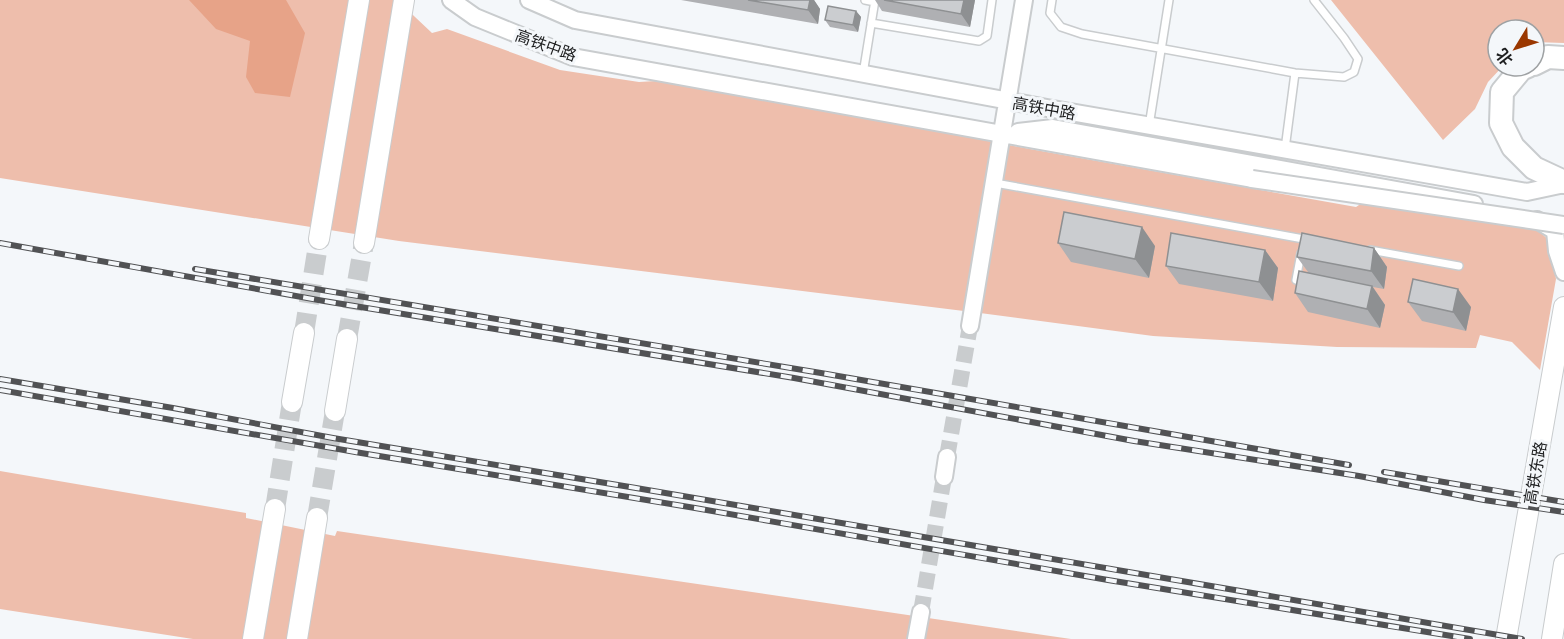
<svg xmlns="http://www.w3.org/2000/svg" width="1564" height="639" viewBox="0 0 1564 639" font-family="'DejaVu Sans','Noto Sans SC',sans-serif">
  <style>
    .green { fill: #eebeac }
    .forest { fill: #e7a388 }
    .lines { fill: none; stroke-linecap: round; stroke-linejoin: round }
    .tertiary-tunnel { stroke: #c9ccce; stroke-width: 16; stroke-dasharray: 16 8; stroke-linecap: butt }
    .secondary-tunnel { stroke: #c9ccce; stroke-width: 20; stroke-dasharray: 20 10; stroke-linecap: butt }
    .service-casing { stroke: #c9ccce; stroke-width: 10 }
    .tertiary-casing { stroke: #c9ccce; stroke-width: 20 }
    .secondary-casing { stroke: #c9ccce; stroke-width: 22 }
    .trunk-casing { stroke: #c9ccce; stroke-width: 26 }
    .service { stroke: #fff; stroke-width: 7 }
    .tertiary { stroke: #fff; stroke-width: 16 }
    .secondary { stroke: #fff; stroke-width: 20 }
    .trunk { stroke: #fff; stroke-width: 22 }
    .rail-casing { stroke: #515254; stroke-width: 6 }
    .rail { stroke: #f4f7fa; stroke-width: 4; stroke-dasharray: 11; stroke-linecap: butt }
    .tertiary-bridge-casing { stroke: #c9ccce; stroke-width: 20; stroke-linecap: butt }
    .tertiary-bridge { stroke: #fff; stroke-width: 16 }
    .wall { fill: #afb0b3 }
    .shaded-wall { fill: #8e9092 }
    .building { fill: #cbcdd0; stroke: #8e9092; stroke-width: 1.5 }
    .labels { text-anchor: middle; stroke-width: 6; stroke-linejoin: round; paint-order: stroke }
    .street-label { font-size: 16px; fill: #1e1f20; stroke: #f4f7fa }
  </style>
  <rect width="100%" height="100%" fill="#f4f7fa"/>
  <path class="green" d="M0 0H397L432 33 447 29 560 70 639 82 673 80 1030 149 1356 207 1365 201 1534 227 1550 241 1556 279 1540 370 1512 342 1480 335 1476 348 1337 347 1153 336 980 313 399 241 0 178Z
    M1331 0H1564V43L1534 42V30H1498V66H1503L1488 82 1475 109 1443 140Z
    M0 471 246 513V518L335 536 337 531 1071 639H193L0 609Z"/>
  <path class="forest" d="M189 0H286L305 33 290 97 255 93 246 77 250 41 216 29Z"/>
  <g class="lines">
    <path class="tertiary-tunnel" d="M947 457 970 326
      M921 612 944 477"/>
    <path class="secondary-tunnel" d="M304 333 319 239
      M347 339 364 243
      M275 509 292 402
      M317 518 335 411"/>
    <g class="service-casing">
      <path id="service" d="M865 0 875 2
        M1052 0 1050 13 1061 27 1082 34 1295 73 1344 77 1354 72 1358 59 1344 38 1314 0
        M871 23 979 41 987 36 992 0
        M863 74 875 0
        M1149 126 1169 0
        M1285 149 1295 73
        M995 183 1309 240
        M1370 250 1459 266
        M1301 253 1296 280 1306 282"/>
    </g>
    <g class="tertiary-casing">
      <path id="tertiary" d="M451 0 475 17 573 57 1252 179
        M529 0 575 20 1047 108 1163 128 1527 192 1564 184
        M1018 132 1053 128 1474 204
        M1537 220 1555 231 1557 251 1564 272
        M970 326 1024 0
        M944 477 947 457
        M916 639 921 612"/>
    </g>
    <g class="secondary-casing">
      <path id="secondary" d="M319 239 359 0
        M364 243 404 0
        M292 402 304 333
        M335 411 347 339
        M253 639 275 509
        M297 639 317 518
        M1506 639 1564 307
        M1552 639 1564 564"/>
    </g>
    <g class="trunk-casing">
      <path id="trunk" d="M1534 64 1548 57 1564 58
        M1528 66 1521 69 1502 92 1501 123 1513 147 1534 168 1564 182"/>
    </g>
    <use href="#service" class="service"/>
    <use href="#tertiary" class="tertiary"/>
    <use href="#secondary" class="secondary"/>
    <use href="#trunk" class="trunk"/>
    <g class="rail-casing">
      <path id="rail" d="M0 243 324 301 794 378 1134 441 1359 476 1484 500 1564 512
        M195 269 821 373 1349 465
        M0 379 173 408 333 438 636 488 1522 639
        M0 390 361 453 695 508 1108 580 1470 639
        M1384 472 1564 502"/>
    </g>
    <use href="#rail" class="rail"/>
    <g class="tertiary-bridge-casing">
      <path id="tertiary-bridge" d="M1252 179 1564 225"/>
    </g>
    <use href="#tertiary-bridge" class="tertiary-bridge"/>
  </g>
  <path class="wall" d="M681 0H814L820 9 818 24Z
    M875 0H975L970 27 882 11Z
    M856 11 861 17 858 32 830 27 825 20Z
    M1058 243 1155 246 1149 278 1071 262Z
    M1374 248 1387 267 1384 289 1373 287 1385 305 1380 328 1308 312 1295 293 1308 272 1297 257Z
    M1265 250 1278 268 1273 301 1179 284 1166 266Z
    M1408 302 1471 307 1466 331 1422 321Z"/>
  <path class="shaded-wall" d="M810 0H814L820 9 818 24 808 10Z
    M964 0H975L970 27 961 14Z
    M856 11 861 17 858 32 853 25Z
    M1142 227 1155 246 1149 278 1135 259Z
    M1374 248 1387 267 1384 289 1371 271Z
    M1265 250 1278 268 1273 301 1259 282Z
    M1372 286 1385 305 1380 328 1367 309Z
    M1458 289 1471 307 1466 331 1453 312Z"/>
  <path class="building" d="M748 0H810L808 10Z
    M884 0H964L961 14Z
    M828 6 856 11 853 25 825 20Z
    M1064 212 1142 227 1135 259 1058 243Z
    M1171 233 1265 250 1259 282 1166 266Z
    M1302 233 1374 248 1371 271 1297 257Z
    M1299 271 1372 286 1367 309 1295 293Z
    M1413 279 1458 289 1453 312 1408 302Z"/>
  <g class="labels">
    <g class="street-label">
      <text transform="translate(546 45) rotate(20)" y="6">高铁中路</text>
      <text transform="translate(1044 108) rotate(10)" y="6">高铁中路</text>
      <text transform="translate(1535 473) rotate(-80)" y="6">高铁东路</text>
    </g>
  </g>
  <g transform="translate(1516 48) rotate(232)"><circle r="28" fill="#f4f7fa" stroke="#9ea1a3" stroke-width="1.5"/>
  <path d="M0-4.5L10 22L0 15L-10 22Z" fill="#9a3700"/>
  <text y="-9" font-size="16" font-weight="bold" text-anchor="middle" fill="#1e1f20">北</text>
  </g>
</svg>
